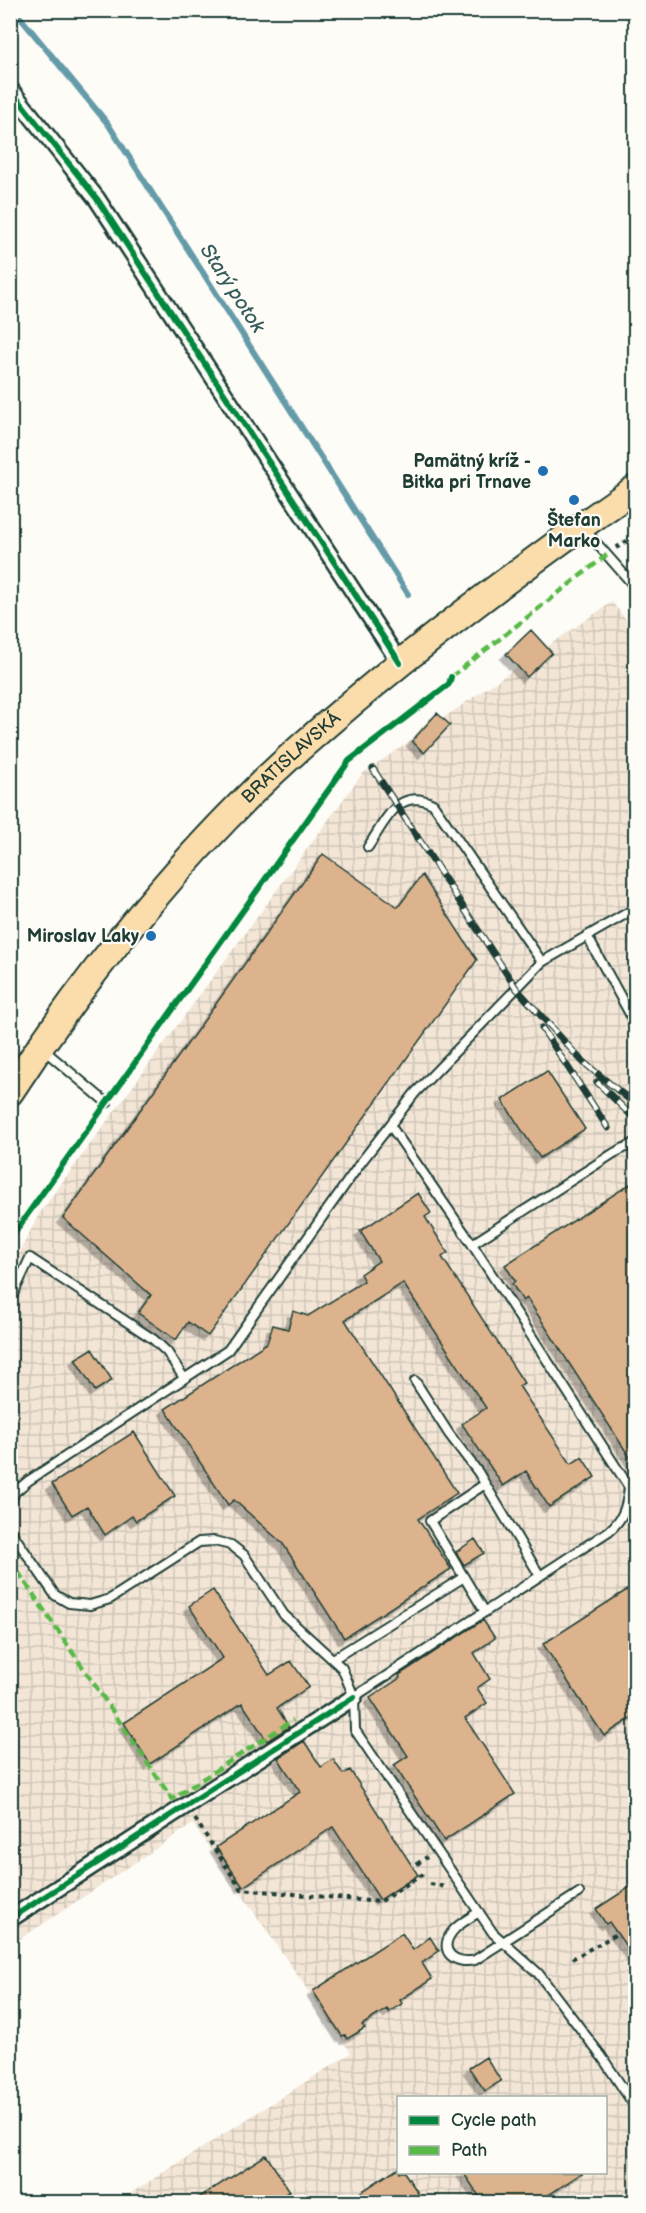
<svg xmlns="http://www.w3.org/2000/svg" width="646" height="2213" viewBox="0 0 646 2213" font-family="'Balsamiq Sans',sans-serif">
  <style>
    .industrial { fill: url(#industrial-grid); fill-rule: evenodd }
    .lines { fill: none; stroke-linecap: round; stroke-linejoin: round }
    .stream { stroke: #659ba8; stroke-width: 6 }
    .building { fill: #dcb38d; stroke: #1f3d34; stroke-width: 1.5; filter: url(#shadow) }
    .service-casing { stroke: #1f3d34; stroke-width: 12 }
    .minor-casing { stroke: #1f3d34; stroke-width: 20 }
    .primary-casing { stroke: #1f3d34; stroke-width: 30 }
    .path { stroke: #1f3d34; stroke-width: 4; stroke-dasharray: 4.5 4.5; stroke-linecap: butt }
    .service { stroke: #fdfcf7; stroke-width: 8 }
    .minor { stroke: #fdfcf7; stroke-width: 15 }
    .primary { stroke: #fbddab; stroke-width: 26 }
    .rail-casing { stroke: #1f3d34; stroke-width: 7 }
    .rail { stroke: #fdfcf7; stroke-width: 4.5; stroke-dasharray: 14; stroke-linecap: butt }
    .quiet { stroke: #58b947; stroke-width: 4.5; stroke-dasharray: 9 4.5; stroke-linecap: butt }
    .cycleway-casing { stroke: #fdfcf7; stroke-width: 10 }
    .cycleway { stroke: #00873e; stroke-width: 6 }
    .poi-dot { fill: #1f6fb2; stroke: #fdfcf7; stroke-width: 2 }
    .labels { text-anchor: middle; stroke-width: 4.5; stroke-linejoin: round; paint-order: stroke }
    .poi-label { font-size: 18px; font-weight: bold; fill: #1f3d34; stroke: #fdfcf7; text-anchor: end }
    .street-label { font-size: 18px; fill: #1f3d34; stroke: #fdfcf7 }
    .water-label { font-size: 20px; font-style: italic; fill: #365c5b; stroke: #fdfcf7 }
  </style>
  <defs>
    <pattern id="industrial-grid" width="8" height="8" patternUnits="userSpaceOnUse" patternTransform="scale(1.5)"><rect width="8" height="8" fill="#f3e6d7"/><path d="M0 4h8M4 0v8" fill="none" stroke="#d0c6b9"/></pattern>
    <filter id="shadow"><feDropShadow dx="-5.5" dy="5.5" stdDeviation="0" flood-color="#0004"/></filter>
  </defs>
  <rect width="100%" height="100%" fill="#fdfcf7"/>
  <filter id="ink" filterUnits="userSpaceOnUse"><feTurbulence type="fractalNoise" baseFrequency=".0167" numOctaves="2"/><feDisplacementMap in="SourceGraphic" scale="12" xChannelSelector="R" yChannelSelector="G"/><feConvolveMatrix kernelMatrix="1 2 1 2 8 2 1 2 1" color-interpolation-filters="sRGB"/></filter>
  <g filter="url(#ink)">
    <path class="industrial" d="M612 602 636 632 635 2202H117L351 2053 193 1824 11 1945 10 1271 39 1214 362 774ZM398 2098H606V2172H398Z"/>
    <g class="lines">
      <path class="stream" d="M14 10 108 124 408 594"/>
    </g>
    <path class="building" d="M531 630 552 653 527 677 506 654Z
      M437 713 450 725 424 753 412 741Z
      M323 854 398 907 422 875 477 960 208 1336 188 1322 176 1340 138 1313 151 1295 63 1218Z
      M547 1071 585 1129 540 1158 502 1100Z
      M630 1184 636 1193V1467L527 1298 523 1301 512 1284 515 1281 505 1265Z
      M418 1193 431 1213 425 1217 448 1253 442 1257 524 1383 519 1386 571 1464 582 1457 595 1477 549 1507 526 1471 503 1486 462 1424 486 1408 403 1283 345 1320 457 1493 418 1519 451 1569 344 1638 283 1544 234 1500 228 1505 165 1409 267 1343 273 1325 288 1329 293 1311 308 1316 364 1281 360 1274 379 1261 360 1231Z
      M92 1349 112 1380 95 1391 75 1359Z
      M134 1432 175 1496 136 1521 132 1516 105 1535 87 1506 72 1515 52 1484Z
      M475 1539 484 1553 464 1565 456 1552Z
      M636 1584V1715L604 1736 543 1644Z
      M213 1590 269 1675 291 1661 309 1687 277 1708 289 1727 267 1741 242 1703 150 1764 124 1723 223 1658 189 1606Z
      M483 1620 495 1638 474 1653 490 1679 477 1688 487 1703 465 1718 515 1794 444 1841 394 1765 408 1756 370 1698 400 1678 399 1675Z
      M304 1741 321 1767 333 1759 343 1774 350 1770 418 1875 380 1900 333 1827 243 1887 216 1847 300 1792 278 1758Z
      M636 1883V1960L609 1922 606 1924 596 1909Z
      M402 1933 413 1950 430 1937 439 1951 422 1963 432 1979 400 2000 402 2004 389 2012 387 2009 362 2025 365 2028 347 2039 345 2035 342 2036 313 1991Z
      M486 2057 501 2081 485 2091 469 2068Z
      M266 2155 290 2191 272 2202H192Z
      M399 2167V2172H404L424 2202H346Z
      M463 2172H584L538 2202H483Z"/>
    <g class="lines">
      <g class="service-casing">
        <path id="service" d="M584 529 636 588
          M368 847C385 822 398 786 433 804L542 962
          M587 936 636 1025
          M44 1050 107 1103
          M390 1125 472 1244 614 1153 636 1142
          M472 1244 629 1487 636 1483
          M10 1301 30 1258 153 1339 167 1352 184 1378
          M415 1381 449 1434 478 1472 540 1576
          M10 1503 15 1492 28 1481 228 1350 362 1161 415 1093 542 962 636 908
          M10 1530 55 1595 69 1603 90 1605 110 1599 199 1542 214 1541 231 1545 244 1555 284 1615 342 1668 354 1697 355 1730 493 1933 538 1973 602 2057 636 2108
          M485 1612 430 1521 485 1484
          M333 1659 464 1577
          M354 1697 609 1531C624 1518 627 1506 629 1487
          M479 1912C470 1918 458 1924 452 1932 437 1952 456 1965 475 1960L579 1893"/>
      </g>
      <g class="minor-casing">
        <path id="minor" d="M10 89 97 199 400 663
          M10 1919 354 1697"/>
      </g>
      <g class="primary-casing">
        <g id="primary">
          <path id="s1" d="M10 1092C89 970 193 842 302 746 407 653 520 568 636 488"/>
        </g>
      </g>
      <path class="path" d="M616 548 636 535
        M195 1819 241 1889 380 1902 423 1874
        M417 1864 427 1857
        M430 1884 446 1887
        M572 1959 615 1935"/>
      <use href="#service" class="service"/>
      <use href="#minor" class="minor"/>
      <use href="#primary" class="primary"/>
      <g class="rail-casing">
        <path id="rail" d="M373 769 516 988 582 1061 636 1105
          M542 1028 608 1128
          M597 1082 636 1120"/>
      </g>
      <use href="#rail" class="rail"/>
      <path class="quiet" d="M451 677 608 554
        M10 1560 172 1799 293 1720"/>
      <g class="cycleway-casing">
        <path id="cycleway" d="M10 89 97 199 400 663
          M10 1239 349 761 449 684 451 677
          M10 1919 354 1697"/>
      </g>
      <use href="#cycleway" class="cycleway"/>
    </g>
  </g>
  <g class="poi-dot">
    <circle cx="543" cy="471" r="6"/>
    <circle cx="574" cy="500" r="6"/>
    <circle cx="151" cy="936" r="6"/>
  </g>
  <g class="labels">
    <g class="poi-label">
      <text x="531" y="467">Pamätný kríž -<tspan x="531" dy="21">Bitka pri Trnave</tspan></text>
      <text x="574" y="526" text-anchor="middle">Štefan<tspan x="574" dy="21">Marko</tspan></text>
      <text x="139" y="942">Miroslav Laky</text>
    </g>
    <g class="street-label">
      <text dy="6" stroke="none"><textPath href="#s1" startOffset="438">BRATISLAVSKÁ</textPath></text>
    </g>
    <g class="water-label">
      <text transform="translate(233 288) rotate(57)" y="7">Starý potok</text>
    </g>
  </g>
  <rect width="646" height="2213" fill="none" stroke="#fdfcf7" stroke-width="36"/>
  <rect x="18" y="18" width="610" height="2177" fill="none" stroke="#1f3d34" stroke-width="2" filter="url(#ink)"/>
  <rect x="397" y="2096" width="210" height="78" fill="#fdfcf7" stroke="#a4b0a9" stroke-width="1.5"/>
  <rect x="409" y="2116" width="30" height="9" fill="#00873e" stroke="#a4b0a9" stroke-width="1.5"/>
  <text x="451" y="2126" font-size="18" fill="#1f3d34">Cycle path</text>
  <rect x="409" y="2146" width="30" height="9" fill="#58b947" stroke="#a4b0a9" stroke-width="1.5"/>
  <text x="451" y="2156" font-size="18" fill="#1f3d34">Path</text>
</svg>
